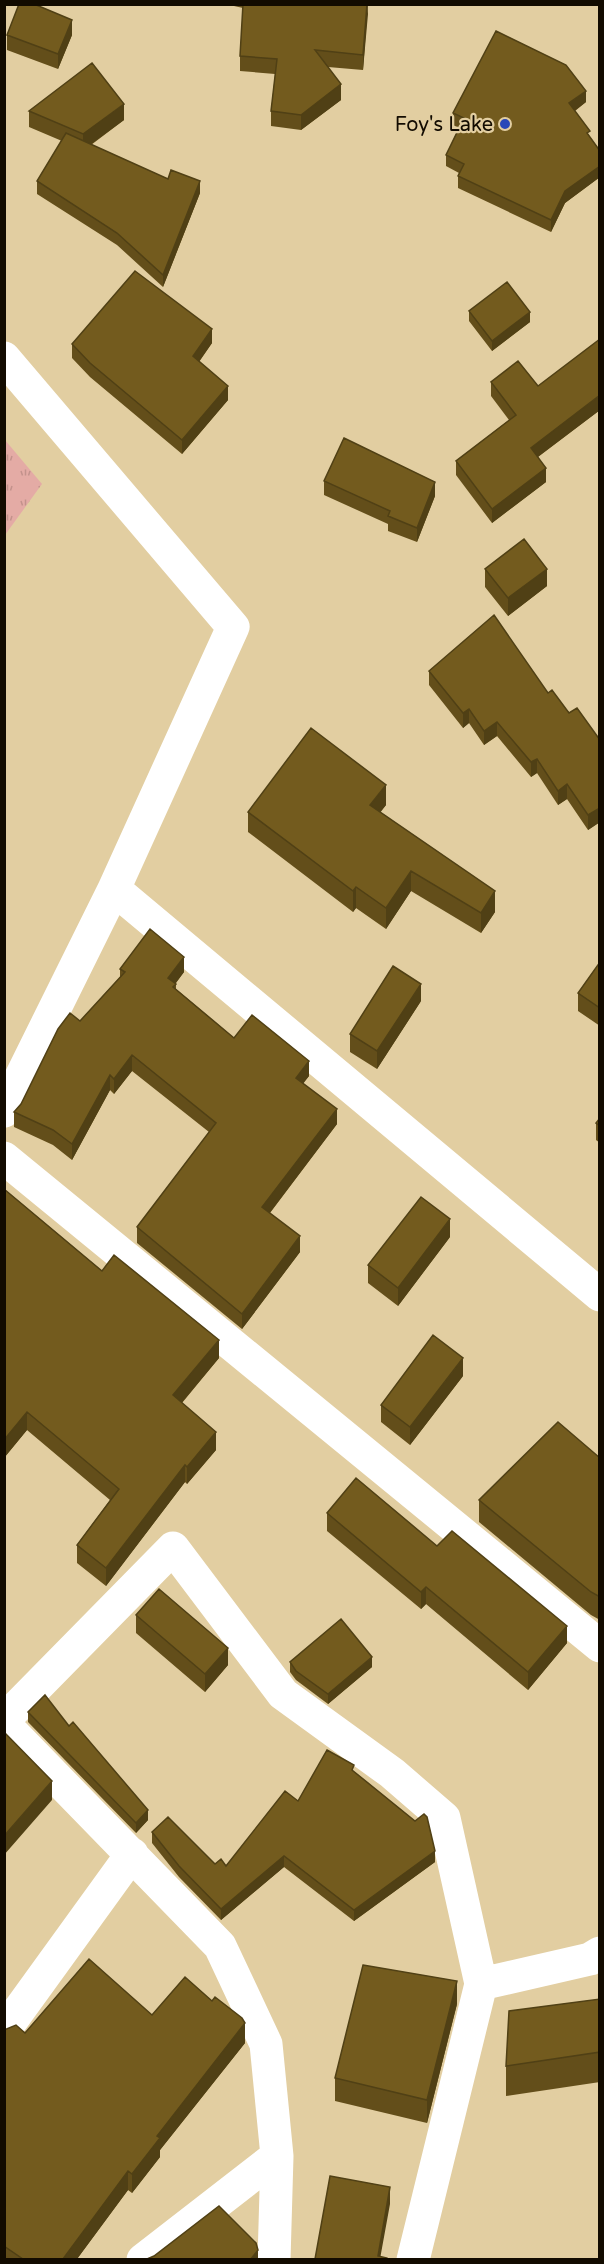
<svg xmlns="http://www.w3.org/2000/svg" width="604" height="2264" viewBox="0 0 604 2264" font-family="'Varela Round',sans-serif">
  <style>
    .grass { fill: url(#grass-tufts) }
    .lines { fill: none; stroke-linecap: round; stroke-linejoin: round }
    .minor { stroke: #fff; stroke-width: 33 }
    .wall { fill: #634e1a }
    .shaded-wall { fill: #504015 }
    .building { fill: #735b1e; stroke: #504015; stroke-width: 1.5 }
    .poi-dot { fill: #2848b8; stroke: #e2cea1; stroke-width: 2 }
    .labels { text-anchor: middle; stroke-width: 4.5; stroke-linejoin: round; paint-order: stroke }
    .poi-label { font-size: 20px; fill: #120b00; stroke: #e2cea1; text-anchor: end }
  </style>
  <defs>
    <pattern id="grass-tufts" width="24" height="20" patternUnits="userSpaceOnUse" patternTransform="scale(1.5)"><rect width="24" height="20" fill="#e4aba5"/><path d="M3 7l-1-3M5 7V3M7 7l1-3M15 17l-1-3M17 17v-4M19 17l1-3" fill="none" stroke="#c3928c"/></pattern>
  </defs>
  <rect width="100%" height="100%" fill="#e2cea1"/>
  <path class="grass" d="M5 440 42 484 5 535Z"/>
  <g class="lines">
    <path class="minor" d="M4 358 233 627 114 889 4 1111
      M114 889 600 1295
      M4 1158 600 1646
      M4 1720 173 1548 283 1694 392 1773 444 1818 481 1984 413 2260
      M4 1724 220 1946 266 2044 277 2156 274 2260
      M481 1984 590 1959 600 1953
      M4 2031 132 1854
      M143 2260 277 2156"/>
  </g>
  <path class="wall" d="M225 4H368L363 70 328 67 341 100 301 130 271 126V111L275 74 240 71V56L243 8Z
    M7 35H72L58 69 7 50Z
    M586 102 575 111 590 137 600 151V177L565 203 551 232 458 188V176L459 173 446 166V155L459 128 453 125V113Z
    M29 111 124 120 91 145 200 193 163 287 117 245 37 194V181L62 141 29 127Z
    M469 311 530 322 492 351 469 321Z
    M212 343 199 362 228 400 182 454 90 377 72 358V344Z
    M491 382 538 386 600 410 538 457 546 482 492 523 456 475V461L509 420 491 396Z
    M324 481 435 496 417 542 388 531V524L324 495Z
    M485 569 547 586 508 616 485 587Z
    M429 671 548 693 600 740V822L588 830 567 799 558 805 537 773 531 777 497 736 484 745 469 723 463 728 429 685Z
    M386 805 380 812 495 912 481 933 411 891 386 929 356 908 353 912 248 832V812Z
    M600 962V1026L578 1011V993Z
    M120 969 184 972 176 983V989L234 1038 309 1076 303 1083 337 1124 270 1213 300 1252 242 1329 137 1243V1227L209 1132 132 1071 114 1094 110 1090 72 1160 53 1145 14 1127V1112L21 1104 80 1021 120 977Z
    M421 1001 377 1069 350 1052V1034Z
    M600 1118V1143L596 1140V1123Z
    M4 1189 102 1271 219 1358 182 1403 216 1450 187 1484 185 1482 106 1586 77 1563V1545L110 1500 27 1430 4 1458Z
    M450 1237 398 1306 368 1283V1265Z
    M463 1376 410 1445 381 1422V1405Z
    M600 1458V1620L591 1615 479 1522V1500Z
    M327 1513 437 1546 567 1643 528 1690 426 1604 421 1609 327 1531Z
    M136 1615 228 1665 205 1692 136 1633Z
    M290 1662 372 1667 328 1704 296 1680 290 1672Z
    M28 1712 69 1726 148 1820 136 1833 28 1722Z
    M354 1772 435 1862 354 1921 284 1867 221 1920 179 1877 152 1843V1832L215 1864 226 1866 298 1801Z
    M600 1999V2082L506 2096V2066Z
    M457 2004 427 2123 335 2101V2078Z
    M152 2015 245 2043 160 2150V2157L132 2193 128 2190 77 2259H4V2030L25 2033Z"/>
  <path class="shaded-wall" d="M367 4 368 14 363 70V55Z
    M72 20V35L58 69V54Z
    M341 84V100L301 130V115Z
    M586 91V102L569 115V103Z
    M124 104V120L83 150V134Z
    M600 166V177L565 203 551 232V220L565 191Z
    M200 181V193L163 287V275Z
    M530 312V322L492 351V341Z
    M212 329V343L193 370V356Z
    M228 386V400L182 454V440Z
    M600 395V410L531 462V448Z
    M546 468V482L492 523V509Z
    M435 482V496L417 542V528Z
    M547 569V586L508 616V598Z
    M469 709V723L463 728V713Z
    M497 722V736L484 745V731Z
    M537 759V773L531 777V762Z
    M567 784V799L558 805V791Z
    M386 785V805L370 826V805Z
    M600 808V822L588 830V815Z
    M411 871V891L386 929V908Z
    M356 887V908L353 912V891Z
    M495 891V912L481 933V913Z
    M184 957V972L168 993V978Z
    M421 984V1001L377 1069V1051Z
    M132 1055V1071L114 1094V1079Z
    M309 1061V1076L296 1093V1078Z
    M110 1075V1090L72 1160V1144Z
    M337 1109V1124L262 1223V1207Z
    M450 1219V1237L398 1306V1288Z
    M300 1236V1252L242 1329V1314Z
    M219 1340V1358L173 1413V1395Z
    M463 1358V1376L410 1445V1427Z
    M27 1412V1430L4 1458V1440Z
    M216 1432V1450L187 1484V1467Z
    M185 1465V1482L106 1586V1568Z
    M426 1587V1604L421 1609V1592Z
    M567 1626V1643L528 1690V1672Z
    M228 1648V1665L205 1692V1674Z
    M372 1657V1667L328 1704V1694Z
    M52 1781V1800L4 1855V1836Z
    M148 1810V1820L136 1833V1823Z
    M435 1851V1862L354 1921V1910Z
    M284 1856V1867L221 1920V1909Z
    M457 1981V2004L427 2123V2100Z
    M245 2023V2043L160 2150V2157L132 2193V2174L157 2136Z
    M128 2171V2190L77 2259H63Z
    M390 2187V2204L380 2259 378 2256Z
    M258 2250V2259H251Z"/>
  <path class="building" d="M19 4H34L72 20 58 54 7 35Z
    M243 4H367L363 55 315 50 341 84 301 115 271 111 277 59 240 56Z
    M496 31 566 65 586 91 569 103 590 131 587 133 600 151V166L565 191 551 220 458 176 464 164 446 155 464 118 453 113Z
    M92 63 124 104 83 134 29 111Z
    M66 133 168 179 171 170 200 181 163 275 117 233 37 181Z
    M135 271 212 329 193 356 228 386 182 440 90 363 72 344Z
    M507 282 530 312 492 341 469 311Z
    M600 339V395L531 448 546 468 492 509 456 461 516 415 491 382 518 361 538 386Z
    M344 438 435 482 417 528 388 516 390 511 324 481Z
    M524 539 547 569 508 598 485 569Z
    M494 615 548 693 552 690 569 713 577 708 600 740V808L588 815 567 784 558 791 537 759 531 762 497 722 484 731 469 709 463 713 429 671Z
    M311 728 386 785 370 805 495 891 481 913 411 871 386 908 356 887 353 891 248 812Z
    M150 929 184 957 168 978 176 984 173 987 234 1038 252 1015 309 1061 296 1078 337 1109 262 1207 300 1236 242 1314 137 1227 216 1123 132 1055 114 1079 110 1075 72 1144 53 1130 14 1112 21 1104 58 1029 70 1013 80 1021 125 972 120 969Z
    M600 962V1008L578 993Z
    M393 966 421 984 377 1051 350 1034Z
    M600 1118V1126L596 1123Z
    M4 1189 102 1271 114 1255 219 1340 173 1395 216 1432 187 1467 185 1465 106 1568 77 1545 119 1489 27 1412 4 1440Z
    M421 1197 450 1219 398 1288 368 1265Z
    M433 1335 463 1358 410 1427 381 1405Z
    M558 1422 600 1458V1597L591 1592 479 1500Z
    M356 1478 437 1546 452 1531 567 1626 528 1672 426 1587 421 1592 327 1513Z
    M159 1589 228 1648 205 1674 136 1615Z
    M341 1619 372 1657 328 1694 296 1671 290 1662Z
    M45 1695 69 1726 73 1722 148 1810 136 1823 28 1712Z
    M4 1732 52 1781 4 1836Z
    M327 1750 354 1765 352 1770 415 1821 424 1814 427 1817 435 1851 354 1910 284 1856 221 1909 179 1866 152 1832 168 1817 215 1864 221 1859 226 1866 285 1791 298 1801Z
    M89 1959 152 2015 185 1977 212 2001 215 1997 242 2018 245 2023 157 2136 160 2138 132 2174 128 2171 63 2259H23L4 2246V2030L16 2025 25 2033Z
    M363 1965 457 1981 427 2100 335 2078Z
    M600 1999V2052L506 2066 509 2011Z
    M330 2176 390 2187 378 2256 387 2258V2259H315Z
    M219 2206 256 2243 258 2250 251 2259H147L154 2256Z"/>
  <circle class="poi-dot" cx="505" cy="124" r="6"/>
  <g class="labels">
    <g class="poi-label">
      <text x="493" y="131">Foy's Lake</text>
    </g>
  </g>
  <rect width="604" height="2264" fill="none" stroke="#120b00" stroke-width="12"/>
</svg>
